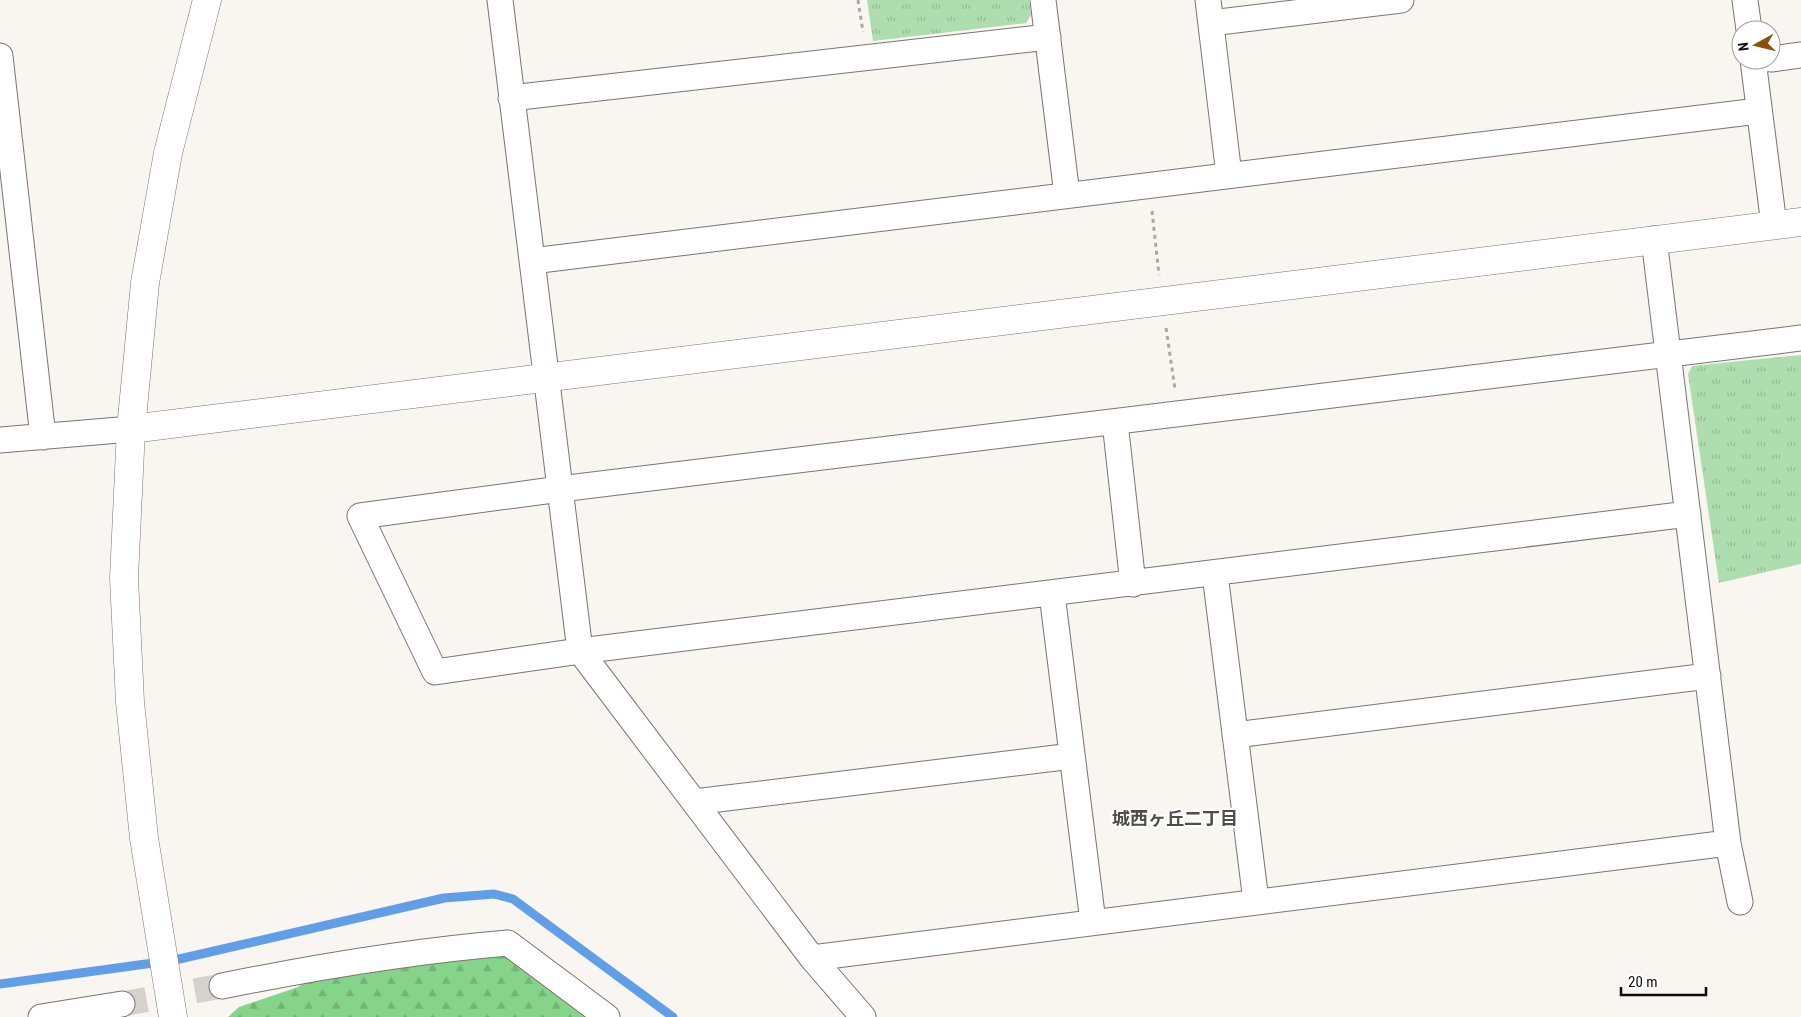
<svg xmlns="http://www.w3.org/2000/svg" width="1801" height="1017" viewBox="0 0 1801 1017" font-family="'Roboto Condensed','Noto Sans JP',sans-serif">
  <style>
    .forest { fill: url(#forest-firs) }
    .park { fill: url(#park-tufts) }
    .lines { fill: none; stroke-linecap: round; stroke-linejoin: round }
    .stream { stroke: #619ee8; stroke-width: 9 }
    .minor-tunnel { stroke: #d5d2ce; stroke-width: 25; stroke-dasharray: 25 12; stroke-linecap: butt }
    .minor-casing { stroke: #797571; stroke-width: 27 }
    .tertiary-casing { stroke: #797571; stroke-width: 29 }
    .path { stroke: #aba8a5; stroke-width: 3; stroke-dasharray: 4 4; stroke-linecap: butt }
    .minor { stroke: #fff; stroke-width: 25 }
    .tertiary { stroke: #fff; stroke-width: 28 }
    .labels { text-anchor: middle; stroke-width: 4.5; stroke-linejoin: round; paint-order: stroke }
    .neighbourhood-label { font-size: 18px; font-weight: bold; fill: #504d49; stroke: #fff }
  </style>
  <defs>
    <pattern id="forest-firs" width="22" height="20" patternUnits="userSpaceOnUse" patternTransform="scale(1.25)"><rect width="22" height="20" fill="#86d38a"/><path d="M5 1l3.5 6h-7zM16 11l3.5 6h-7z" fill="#72b476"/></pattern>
    <pattern id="park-tufts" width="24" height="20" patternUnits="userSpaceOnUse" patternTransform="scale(1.25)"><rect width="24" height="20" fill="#aeddaf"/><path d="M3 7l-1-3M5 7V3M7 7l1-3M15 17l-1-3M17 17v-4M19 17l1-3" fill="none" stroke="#94bc95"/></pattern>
  </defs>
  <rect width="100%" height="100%" fill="#f9f5f1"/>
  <path class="forest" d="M510 952 597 1017H228L239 1007 298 987 318 973Z"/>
  <path class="park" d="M867 0H1029L1031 15 1026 23 873 41Z
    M1801 355V564L1719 583 1688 374 1692 366Z"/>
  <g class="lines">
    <path class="stream" d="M0 984 175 960 444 898 494 894 513 899 673 1017"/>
    <path class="minor-tunnel" d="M122 1004 222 986"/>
    <g class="minor-casing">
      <path id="minor" d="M500 0 580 651 812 958 863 1017
        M1043 0 1067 195
        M1208 0 1229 175
        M1745 0 1749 30
        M1211 23 1401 0
        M0 56 43 437
        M1771 59 1801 55
        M1753 60 1774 225
        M511 98 1048 37
        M532 261 1758 111
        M1115 422 1133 584
        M0 440 131 429
        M1688 514 580 651 435 672 360 516 560 489 1801 338
        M1215 574 1256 901
        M1052 594 1093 922
        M1235 735 1708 676
        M694 802 1072 756
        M1728 843 1740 902
        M812 958 1728 843 1654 239
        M222 986C316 967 412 951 508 943L607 1017
        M41 1017 122 1004"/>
    </g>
    <g class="tertiary-casing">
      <path id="tertiary" d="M131 429 1801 222
        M173 1017 144 838 130 702 124 578 131 429 145 283 168 153 207 0"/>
    </g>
    <path class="path" d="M858 0 863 32
      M1152 211 1159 275
      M1166 328 1175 389"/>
    <use href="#minor" class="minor"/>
    <use href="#tertiary" class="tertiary"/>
  </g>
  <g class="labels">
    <g class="neighbourhood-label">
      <text x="1175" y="825">城西ヶ丘二丁目</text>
    </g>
  </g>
  <g transform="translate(1756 45) rotate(262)"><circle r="24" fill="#ffffff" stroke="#9e9d9d"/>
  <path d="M0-4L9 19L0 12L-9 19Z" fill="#8c4f11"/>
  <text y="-8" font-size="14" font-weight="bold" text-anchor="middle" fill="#0c0b0a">N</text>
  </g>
  <path d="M1621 987v8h85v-8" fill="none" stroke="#0c0b0a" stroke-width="2.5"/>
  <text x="1628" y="987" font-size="15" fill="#0c0b0a" stroke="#ffffff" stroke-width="4" paint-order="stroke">20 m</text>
</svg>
